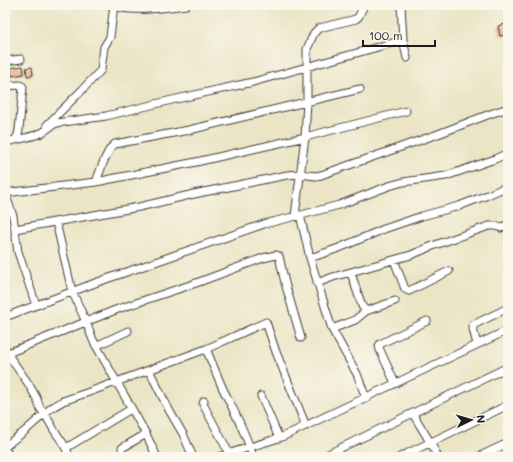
<svg xmlns="http://www.w3.org/2000/svg" width="513" height="462" viewBox="0 0 513 462" font-family="Mali,sans-serif">
  <style>
    .building { fill: #e4a070 }
    .lines { fill: none; stroke-linecap: round; stroke-linejoin: round }
    .minor-casing { stroke: #3b3a36; stroke-width: 9 }
    .minor { stroke: #fff; stroke-width: 7 }
  </style>
  <rect width="100%" height="100%" fill="#fbf7ec"/>
  <filter id="ink" filterUnits="userSpaceOnUse"><feTurbulence type="fractalNoise" baseFrequency=".025" numOctaves="2"/><feDisplacementMap in="SourceGraphic" scale="8" xChannelSelector="R" yChannelSelector="G"/><feConvolveMatrix kernelMatrix="1 2 1 2 8 2 1 2 1" color-interpolation-filters="sRGB"/></filter>
  <filter id="wash" filterUnits="userSpaceOnUse"><feTurbulence type="fractalNoise" baseFrequency=".012" numOctaves="4" result="noise"/><feDisplacementMap in="SourceGraphic" scale="16" xChannelSelector="R" yChannelSelector="G"/><feGaussianBlur stdDeviation="0.9" result="paint"/><feColorMatrix in="noise" values="0 0 0 0 0 0 0 0 0 0 0 0 0 0 0 0 0 1.4 0 .05"/><feComposite in="paint" operator="in"/></filter>
  <g filter="url(#wash)">
    <rect width="100%" height="100%" fill="#ebe5c6"/>
    <g id="blocks">
      <path class="building" d="M505 24 507 35 500 36 498 26Z
        M23 66 24 74 12 76 11 68Z
        M32 67 33 75 27 76 26 68Z"/>
    </g>
  </g>
  <g filter="url(#ink)">
    <use href="#blocks" fill-opacity="0" stroke="#3b3a36" stroke-width="1"/>
    <g class="lines">
      <g class="minor-casing">
        <path id="minor" d="M110 5C131 13 163 8 186 5
          M401 5 403 40 407 58
          M5 61 21 59
          M5 86 20 85 22 86 23 87 19 130 18 135 15 140
          M47 125 82 90 101 70 104 47 110 37 114 5
          M5 142C15 140 34 137 43 132 48 129 51 125 57 123L106 116 172 100 253 82 403 40
          M96 182C100 172 106 150 115 144L189 130 360 89
          M5 193 96 182 196 162 301 138 406 111
          M5 193 13 216 18 252 36 305
          M300 215 310 258 332 329 357 374 366 398
          M295 216 305 137 307 102V49L314 33 319 28 356 19 359 16 364 5
          M56 222 72 291 86 322 93 340 146 434 157 457
          M15 229 139 207 194 194 287 175 300 174 316 176 321 175 438 134 490 114 508 108
          M310 258 339 248 384 229 422 216 459 206 490 194 508 186
          M394 260 405 289 409 291 449 271
          M351 273 362 306 366 311
          M317 283 333 277 411 255 435 245 489 226H496L501 228 508 224
          M5 317 95 283 264 224 309 213 339 205 389 186 403 182 446 176 495 159 508 153
          M332 329 355 320 366 311 395 301
          M477 344 473 329V325L508 308
          M96 346 128 331
          M5 348 11 359 28 383 37 399 40 408 45 414 54 430 63 443 70 457
          M206 349C212 362 217 376 223 389 234 411 246 433 253 457
          M8 353 118 309 199 282 263 258 276 255 279 256 285 283 301 338
          M149 370 169 410 183 434 193 457
          M395 383 380 350 379 346 380 344 427 321
          M261 396 279 438
          M204 401 203 404 229 453
          M413 414 430 442 438 457
          M5 447 8 444 25 431 51 408 63 401 89 392 206 349 266 322 276 352 306 426
          M66 448 131 409
          M122 448 146 434
          M5 450 11 457
          M218 457 282 437 508 330
          M322 457 508 367
          M400 457 508 405
          M478 457 508 443"/>
      </g>
      <use href="#minor" class="minor"/>
    </g>
  </g>
  <rect width="513" height="462" fill="none" stroke="#fbf7ec" stroke-width="20"/>
  <g transform="translate(471 420) rotate(85)" stroke="#fbf7ec" stroke-width="3" paint-order="stroke">
  <path d="M0-3L7 15L0 10L-7 15Z" fill="#1c1c1c"/>
  <text y="-6" font-size="11" font-weight="bold" text-anchor="middle" fill="#1c1c1c">N</text>
  </g>
  <path d="M363 40v6h72v-6" fill="none" stroke="#1c1c1c" stroke-width="2"/>
  <text x="369" y="40" font-size="12" fill="#1c1c1c" stroke="#fbf7ec" stroke-width="3" paint-order="stroke">100 m</text>
</svg>
